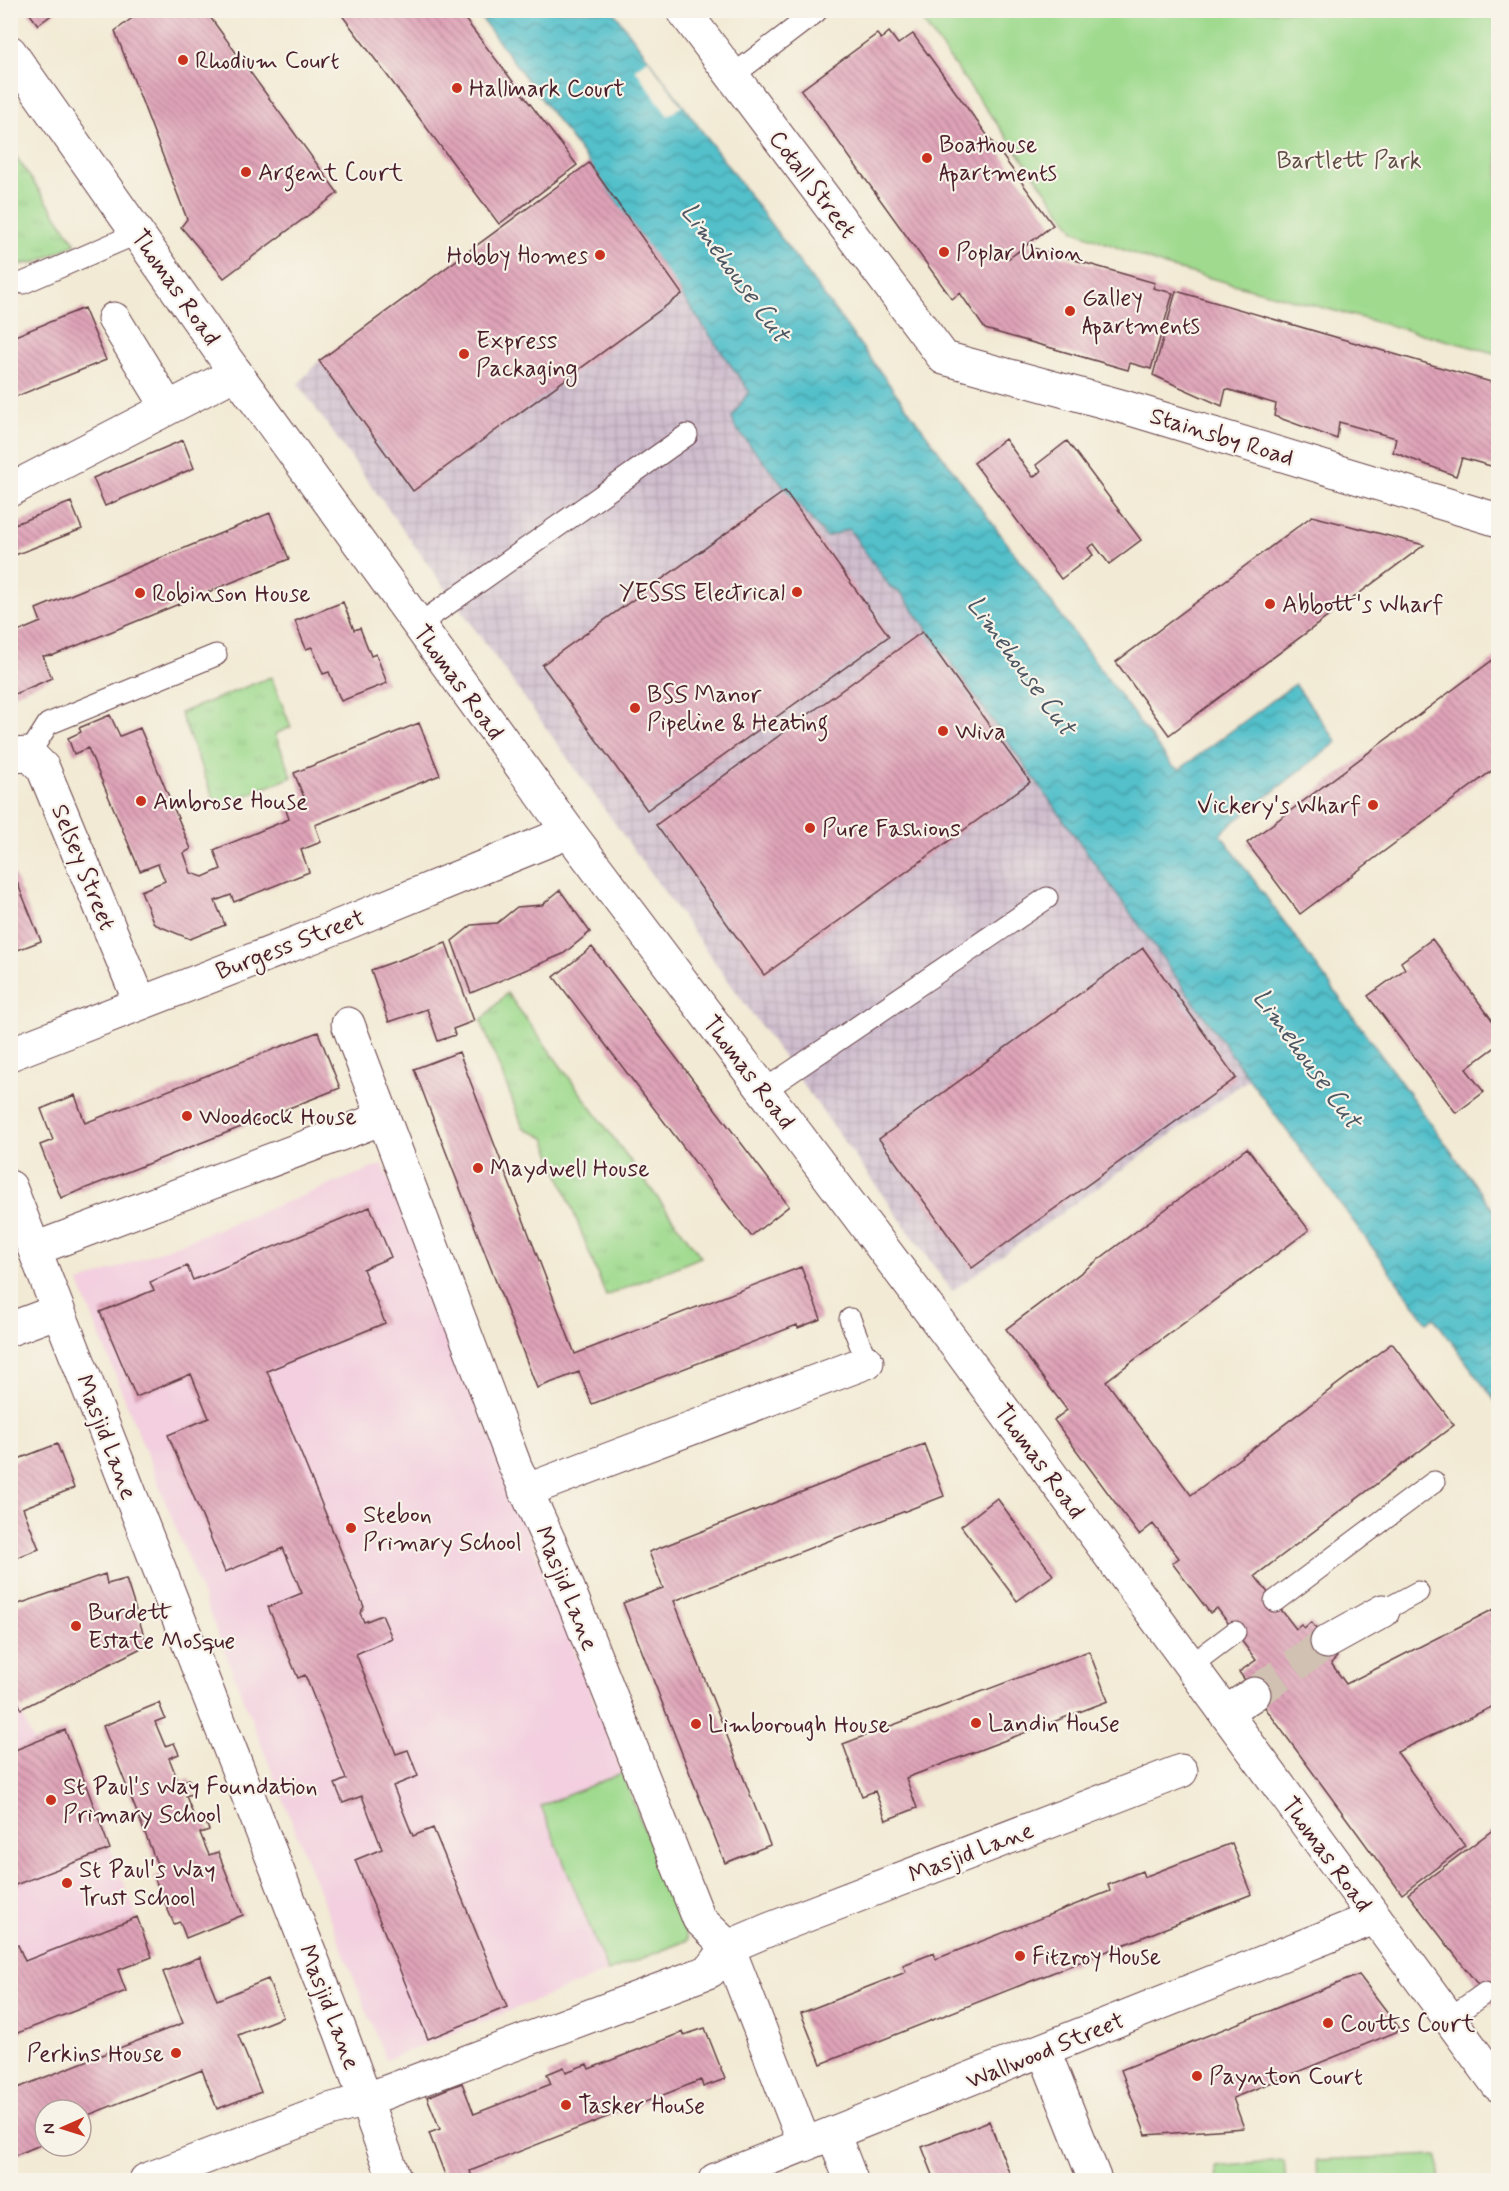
<svg xmlns="http://www.w3.org/2000/svg" width="1509" height="2191" viewBox="0 0 1509 2191" font-family="Mynerve,sans-serif">
  <style>
    .built { fill: #f3cfdf }
    .industrial { fill: url(#industrial-grid) }
    .grass { fill: url(#grass-tufts); stroke: #747c5c; stroke-width: 1.5 }
    .green { fill: #9fda8e; stroke: #747c5c; stroke-width: 1.5 }
    .water { fill: url(#water-waves); stroke: #4e707a; stroke-width: 1.5 }
    .pier { fill: #f2ead4 }
    .building { fill: url(#building-back-hatch) }
    .lines { fill: none; stroke-linecap: round; stroke-linejoin: round }
    .street-tunnel { stroke: #d0c1b2; stroke-width: 33; stroke-dasharray: 33 16; stroke-linecap: butt }
    .lane-casing { stroke: #633d44; stroke-width: 23 }
    .street-casing { stroke: #633d44; stroke-width: 35 }
    .secondary-casing { stroke: #633d44; stroke-width: 35 }
    .lane { stroke: #fff; stroke-width: 21 }
    .street { stroke: #fff; stroke-width: 33 }
    .secondary { stroke: #fff; stroke-width: 33 }
    .poi-dot { fill: #c8321e; stroke: #f7f3e8; stroke-width: 2 }
    .labels { text-anchor: middle; stroke-width: 4.5; stroke-linejoin: round; paint-order: stroke }
    .poi-label { font-size: 24px; fill: #4a1f2b; stroke: #f7f3e8; text-anchor: start }
    .park-label { font-size: 24px; fill: #5f4e44; stroke: #f7f3e8 }
    .street-label { font-size: 24px; fill: #4a1f2b; stroke: #f7f3e8 }
    .water-label { font-size: 26px; font-style: italic; fill: #4d5763; stroke: #f7f3e8 }
  </style>
  <defs>
    <pattern id="industrial-grid" width="8" height="8" patternUnits="userSpaceOnUse" patternTransform="scale(1.5)"><rect width="8" height="8" fill="#cfbdce"/><path d="M0 4h8M4 0v8" fill="none" stroke="#b3a2b1"/></pattern>
    <pattern id="grass-tufts" width="24" height="20" patternUnits="userSpaceOnUse" patternTransform="scale(1.5)"><rect width="24" height="20" fill="#9fda8e"/><path d="M3 7l-1-3M5 7V3M7 7l1-3M15 17l-1-3M17 17v-4M19 17l1-3" fill="none" stroke="#8abb7b"/></pattern>
    <pattern id="water-waves" width="16" height="10" patternUnits="userSpaceOnUse" patternTransform="scale(1.5)"><rect width="16" height="10" fill="#52c0ca"/><path d="M0 5q4-4 8 0t8 0" fill="none" stroke="#469ba4"/></pattern>
    <pattern id="building-back-hatch" width="6" height="6" patternUnits="userSpaceOnUse" patternTransform="scale(1.5)"><rect width="6" height="6" fill="#dfa3b8"/><path d="M-1 5l2 2M0 0l6 6M5-1l2 2" fill="none" stroke="#b78496"/></pattern>
  </defs>
  <rect width="100%" height="100%" fill="#f7f3e8"/>
  <filter id="ink" filterUnits="userSpaceOnUse"><feTurbulence type="fractalNoise" baseFrequency=".0167" numOctaves="2"/><feDisplacementMap in="SourceGraphic" scale="12" xChannelSelector="R" yChannelSelector="G"/><feConvolveMatrix kernelMatrix="1 2 1 2 8 2 1 2 1" color-interpolation-filters="sRGB"/></filter>
  <filter id="wash" filterUnits="userSpaceOnUse"><feTurbulence type="fractalNoise" baseFrequency=".008" numOctaves="4" result="noise"/><feDisplacementMap in="SourceGraphic" scale="24" xChannelSelector="R" yChannelSelector="G"/><feGaussianBlur stdDeviation="1.35" result="paint"/><feColorMatrix in="noise" values="0 0 0 0 0 0 0 0 0 0 0 0 0 0 0 0 0 1.4 0 .05"/><feComposite in="paint" operator="in"/></filter>
  <g filter="url(#wash)">
    <rect width="100%" height="100%" fill="#f2ead4"/>
    <path class="built" d="M383 1164 688 1940 386 2060 79 1283Z
      M10 1682 33 1742 65 1730 152 1957 118 1970 126 1991 11 2036Z"/>
    <path class="industrial" d="M589 163 749 391 732 417 849 529 890 587 902 594 1249 1079 952 1291 298 384 319 361Z"/>
    <path class="grass" d="M10 148 76 244 37 262 11 266Z
      M271 677 291 727 275 734 292 777 217 807 180 713Z
      M507 993 701 1257 606 1296 545 1138 523 1127 481 1021Z"/>
    <path class="green" d="M915 11H1498V354L1165 266 1075 231Z
      M622 1773 688 1940 608 1972 541 1806Z
      M1438 2155 1439 2180H1317L1316 2160Z
      M1284 2161 1286 2180H1217L1216 2167Z"/>
    <path class="water" d="M476 11H613L1172 766 1180 769 1295 684 1337 742 1226 828 1221 835 1498 1216V1405L1434 1318 1427 1322 1249 1079 902 594 890 587 849 529 826 537 735 427 732 417 749 391 589 163Z"/>
    <path class="pier" d="M648 59 682 106 668 116 635 69Z"/>
    <g id="blocks">
      <path class="building" d="M27 10H58L38 25Z
        M143 10H205L338 193 224 278 181 227 187 219 115 31Z
        M338 10H458L577 165 499 224Z
        M889 32 898 44 913 34 1053 225 1008 259 1030 243 1033 248 1155 283 1153 288 1173 293 1151 369 1130 363 1128 370 985 329 960 293 952 299 801 90 877 34 881 39Z
        M589 163 682 294 413 491 319 361Z
        M1176 291 1498 384V468L1462 458 1456 476 1393 452 1396 438 1339 422 1337 439 1274 416 1276 404 1226 389 1222 406 1153 375Z
        M84 308 106 360 10 399V338Z
        M1005 439 1033 477 1041 471 1036 465 1067 441 1141 540 1109 564 1094 544 1088 548 1093 555 1061 579 974 463Z
        M183 440 194 468 105 506 93 478Z
        M785 491 889 636 647 810 542 665Z
        M71 502 82 529 15 555 10 544V526Z
        M270 513 289 559 54 655 43 656 52 678 10 696V635L41 622 36 609Z
        M1312 516 1424 545 1169 735 1116 662Z
        M343 602 354 630 360 628 371 656 376 654 387 683 341 701 329 672 323 674 312 647 306 649 295 621Z
        M922 632 1030 782 764 975 656 825Z
        M1498 656V766L1300 914 1247 843Z
        M110 715 120 736 140 728 191 849 184 853 191 873 203 877 221 869 214 850 289 819 286 810 306 802 294 773 419 723 440 775 315 825 321 842 301 850 309 872 234 902 231 895 215 901 225 925 190 939 154 924 141 891 165 881 158 864 140 871 88 748 74 754 68 738 81 732 79 728Z
        M10 865 41 941 10 953Z
        M560 890 590 932 563 954 471 993 452 941 472 925 497 923 517 907 542 905Z
        M1432 939 1498 1028V1045L1466 1069 1484 1092 1456 1113 1368 996 1405 969 1401 962Z
        M446 943 474 1021 453 1029 455 1035 438 1041 427 1009 389 1022 371 970Z
        M592 947 789 1206 751 1236 554 977Z
        M1143 948 1236 1078 972 1268 879 1139Z
        M318 1032 340 1088 61 1198 40 1145 53 1140 41 1109 75 1095 85 1123Z
        M459 1052 575 1354 801 1267 821 1319 798 1328 797 1325 592 1404 579 1372 537 1388 414 1069Z
        M1247 1148 1309 1230 1106 1381 1191 1495 1392 1343 1454 1425 1255 1576 1296 1629 1301 1625 1304 1628 1311 1622 1337 1657 1331 1663 1346 1684 1498 1607V1704L1397 1752 1465 1846 1402 1894 1239 1672 1256 1660 1217 1608 1210 1613 1172 1563 1179 1558 1153 1524 1139 1535 1054 1420 1067 1410 1006 1329Z
        M370 1207 391 1257 363 1269 385 1323 267 1371 364 1607 360 1613 364 1622 382 1615 392 1638 356 1654 396 1754 408 1750 418 1776 393 1786 413 1836 433 1828 507 2007 428 2039 355 1860 382 1849 362 1796 343 1803 335 1784 346 1779 305 1675 298 1678 268 1607 302 1593 283 1548 225 1572 168 1435 209 1418 191 1374 136 1397 100 1312 154 1290 150 1282 187 1266 193 1280Z
        M57 1444 74 1488 23 1508 39 1549 10 1560V1454L13 1461Z
        M924 1444 944 1496 674 1601 770 1845 725 1863 623 1603 663 1588 649 1552Z
        M997 1498 1053 1575 1017 1601 961 1526Z
        M105 1574 107 1584 126 1579 147 1645 21 1709 10 1681V1607Z
        M1089 1651 1108 1701 906 1778 917 1808 886 1820 875 1791 862 1796 843 1744Z
        M159 1703 165 1718 155 1722 165 1746 174 1743 179 1754 169 1758 179 1783 189 1779 194 1793 186 1796 195 1819 203 1816 209 1830 200 1833 209 1855 218 1852 243 1915 186 1938 180 1922 174 1924 154 1877 161 1874 103 1726Z
        M65 1730 110 1849 10 1887V1752Z
        M1498 1826V2011L1408 1894Z
        M1232 1843 1252 1894 821 2064 801 2013 906 1972 903 1965 934 1953 936 1959 1110 1891 1108 1885 1142 1871 1144 1877Z
        M137 1917 152 1957 118 1970 126 1991 10 2036V1948L18 1945 25 1961Z
        M200 1957 217 2000 268 1979 283 2017 238 2035 261 2092 217 2109 202 2070 81 2118V2110H45L43 2133 45 2143 16 2155 13 2148 10 2149V2091L183 2023 163 1972Z
        M1359 1975 1401 2030 1233 2098 1244 2128 1146 2135 1121 2070Z
        M705 2028 725 2079 703 2087 701 2080 470 2171 472 2177 464 2180H447L429 2133 440 2129 427 2097 462 2083 474 2114 551 2084 547 2074 564 2067 566 2072 587 2064 589 2069 683 2032 684 2035Z
        M989 2121 1012 2180H935L922 2147Z"/>
    </g>
  </g>
  <g filter="url(#ink)">
    <use href="#blocks" fill-opacity="0" stroke="#633d44" stroke-width="1.5"/>
    <g class="lines">
      <path class="street-tunnel" d="M1254 1694 1327 1642"/>
      <g class="lane-casing">
        <path id="lane" d="M732 76 816 12
          M23 283 138 233
          M418 625 687 435
          M29 754 48 724 216 655
          M763 1091 1047 898
          M850 1319 867 1362
          M1275 1601 1434 1482
          M1383 1611 1418 1592
          M1191 1665 1235 1632
          M1450 2018 1485 1993"/>
      </g>
      <g class="street-casing">
        <path id="street" d="M683 10 944 358 1124 407 1498 520
          M114 319 167 406
          M10 490 236 373
          M10 755 29 754 43 768 140 1002
          M348 1024 515 1466 553 1550 699 1919 728 1947 805 2145
          M10 1054 317 935 569 832
          M10 1187 341 2033 395 2180
          M35 1249 383 1118
          M10 1329 58 1311
          M525 1491 867 1362
          M1327 1642 1383 1611
          M1225 1713 1254 1694
          M1044 2051 1095 2180
          M833 2133 851 2180
          M146 2180 329 2110 365 2100 710 1971 728 1947 768 1930 1181 1771
          M715 2180 1374 1918"/>
      </g>
      <g class="secondary-casing">
        <path id="secondary" d="M10 52 225 358 569 832 961 1352 1498 2085"/>
      </g>
      <use href="#lane" class="lane"/>
      <use href="#street" class="street"/>
      <use href="#secondary" class="secondary"/>
    </g>
  </g>
  <g class="poi-dot">
    <circle cx="183" cy="60" r="6"/>
    <circle cx="457" cy="88" r="6"/>
    <circle cx="927" cy="158" r="6"/>
    <circle cx="246" cy="172" r="6"/>
    <circle cx="944" cy="252" r="6"/>
    <circle cx="600" cy="255" r="6"/>
    <circle cx="1070" cy="311" r="6"/>
    <circle cx="464" cy="354" r="6"/>
    <circle cx="797" cy="592" r="6"/>
    <circle cx="140" cy="593" r="6"/>
    <circle cx="1270" cy="604" r="6"/>
    <circle cx="635" cy="708" r="6"/>
    <circle cx="943" cy="731" r="6"/>
    <circle cx="141" cy="801" r="6"/>
    <circle cx="1373" cy="805" r="6"/>
    <circle cx="810" cy="828" r="6"/>
    <circle cx="187" cy="1116" r="6"/>
    <circle cx="478" cy="1168" r="6"/>
    <circle cx="351" cy="1528" r="6"/>
    <circle cx="76" cy="1626" r="6"/>
    <circle cx="976" cy="1723" r="6"/>
    <circle cx="696" cy="1724" r="6"/>
    <circle cx="51" cy="1800" r="6"/>
    <circle cx="67" cy="1883" r="6"/>
    <circle cx="1020" cy="1956" r="6"/>
    <circle cx="1328" cy="2023" r="6"/>
    <circle cx="176" cy="2053" r="6"/>
    <circle cx="1197" cy="2076" r="6"/>
    <circle cx="566" cy="2105" r="6"/>
  </g>
  <g class="labels">
    <g class="poi-label">
      <text x="195" y="68">Rhodium Court</text>
      <text x="469" y="96">Hallmark Court</text>
      <text x="939" y="152">Boathouse<tspan x="939" dy="28">Apartments</tspan></text>
      <text x="258" y="180">Argent Court</text>
      <text x="956" y="260">Poplar Union</text>
      <text x="588" y="263" text-anchor="end">Hobby Homes</text>
      <text x="1082" y="305">Galley<tspan x="1082" dy="28">Apartments</tspan></text>
      <text x="476" y="348">Express<tspan x="476" dy="28">Packaging</tspan></text>
      <text x="785" y="600" text-anchor="end">YESSS Electrical</text>
      <text x="152" y="601">Robinson House</text>
      <text x="1282" y="612">Abbott's Wharf</text>
      <text x="647" y="702">BSS Manor<tspan x="647" dy="28">Pipeline &amp; Heating</tspan></text>
      <text x="955" y="739">Wiva</text>
      <text x="153" y="809">Ambrose House</text>
      <text x="1361" y="813" text-anchor="end">Vickery's Wharf</text>
      <text x="822" y="836">Pure Fashions</text>
      <text x="199" y="1124">Woodcock House</text>
      <text x="490" y="1176">Maydwell House</text>
      <text x="363" y="1522">Stebon<tspan x="363" dy="28">Primary School</tspan></text>
      <text x="88" y="1620">Burdett<tspan x="88" dy="28">Estate Mosque</tspan></text>
      <text x="988" y="1731">Landin House</text>
      <text x="708" y="1732">Limborough House</text>
      <text x="63" y="1794">St Paul's Way Foundation<tspan x="63" dy="28">Primary School</tspan></text>
      <text x="79" y="1877">St Paul's Way<tspan x="79" dy="28">Trust School</tspan></text>
      <text x="1032" y="1964">Fitzroy House</text>
      <text x="1340" y="2031">Coutts Court</text>
      <text x="164" y="2061" text-anchor="end">Perkins House</text>
      <text x="1209" y="2084">Paynton Court</text>
      <text x="578" y="2113">Tasker House</text>
    </g>
    <g class="park-label">
      <text x="1349" y="168">Bartlett Park</text>
    </g>
    <g class="street-label">
      <text transform="translate(813 184) rotate(53)" y="8">Cotall Street</text>
      <text transform="translate(176 287) rotate(55)" y="8">Thomas Road</text>
      <text transform="translate(1222 436) rotate(17)" y="8">Stainsby Road</text>
      <text transform="translate(459 682) rotate(54)" y="8">Thomas Road</text>
      <text transform="translate(84 867) rotate(68)" y="8">Selsey Street</text>
      <text transform="translate(290 944) rotate(-21)" y="8">Burgess Street</text>
      <text transform="translate(749 1072) rotate(53)" y="8">Thomas Road</text>
      <text transform="translate(107 1437) rotate(69)" y="8">Masjid Lane</text>
      <text transform="translate(1040 1461) rotate(54)" y="8">Thomas Road</text>
      <text transform="translate(567 1588) rotate(68)" y="8">Masjid Lane</text>
      <text transform="translate(971 1852) rotate(-21)" y="8">Masjid Lane</text>
      <text transform="translate(1327 1854) rotate(54)" y="8">Thomas Road</text>
      <text transform="translate(330 2007) rotate(69)" y="8">Masjid Lane</text>
      <text transform="translate(1045 2050) rotate(-22)" y="8">Wallwood Street</text>
    </g>
    <g class="water-label">
      <text transform="translate(736 272) rotate(54)" y="9">Limehouse Cut</text>
      <text transform="translate(1022 665) rotate(54)" y="9">Limehouse Cut</text>
      <text transform="translate(1308 1058) rotate(54)" y="9">Limehouse Cut</text>
    </g>
  </g>
  <rect width="1509" height="2191" fill="none" stroke="#f7f3e8" stroke-width="36"/>
  <g transform="translate(63 2128) rotate(267)"><circle r="28" fill="#f7f3e8" stroke="#b29e9c" stroke-width="1.5"/>
  <path d="M0-4.5L10 22L0 15L-10 22Z" fill="#c8321e"/>
  <text y="-9" font-size="16" font-weight="bold" text-anchor="middle" fill="#4a1f2b">N</text>
  </g>
</svg>
